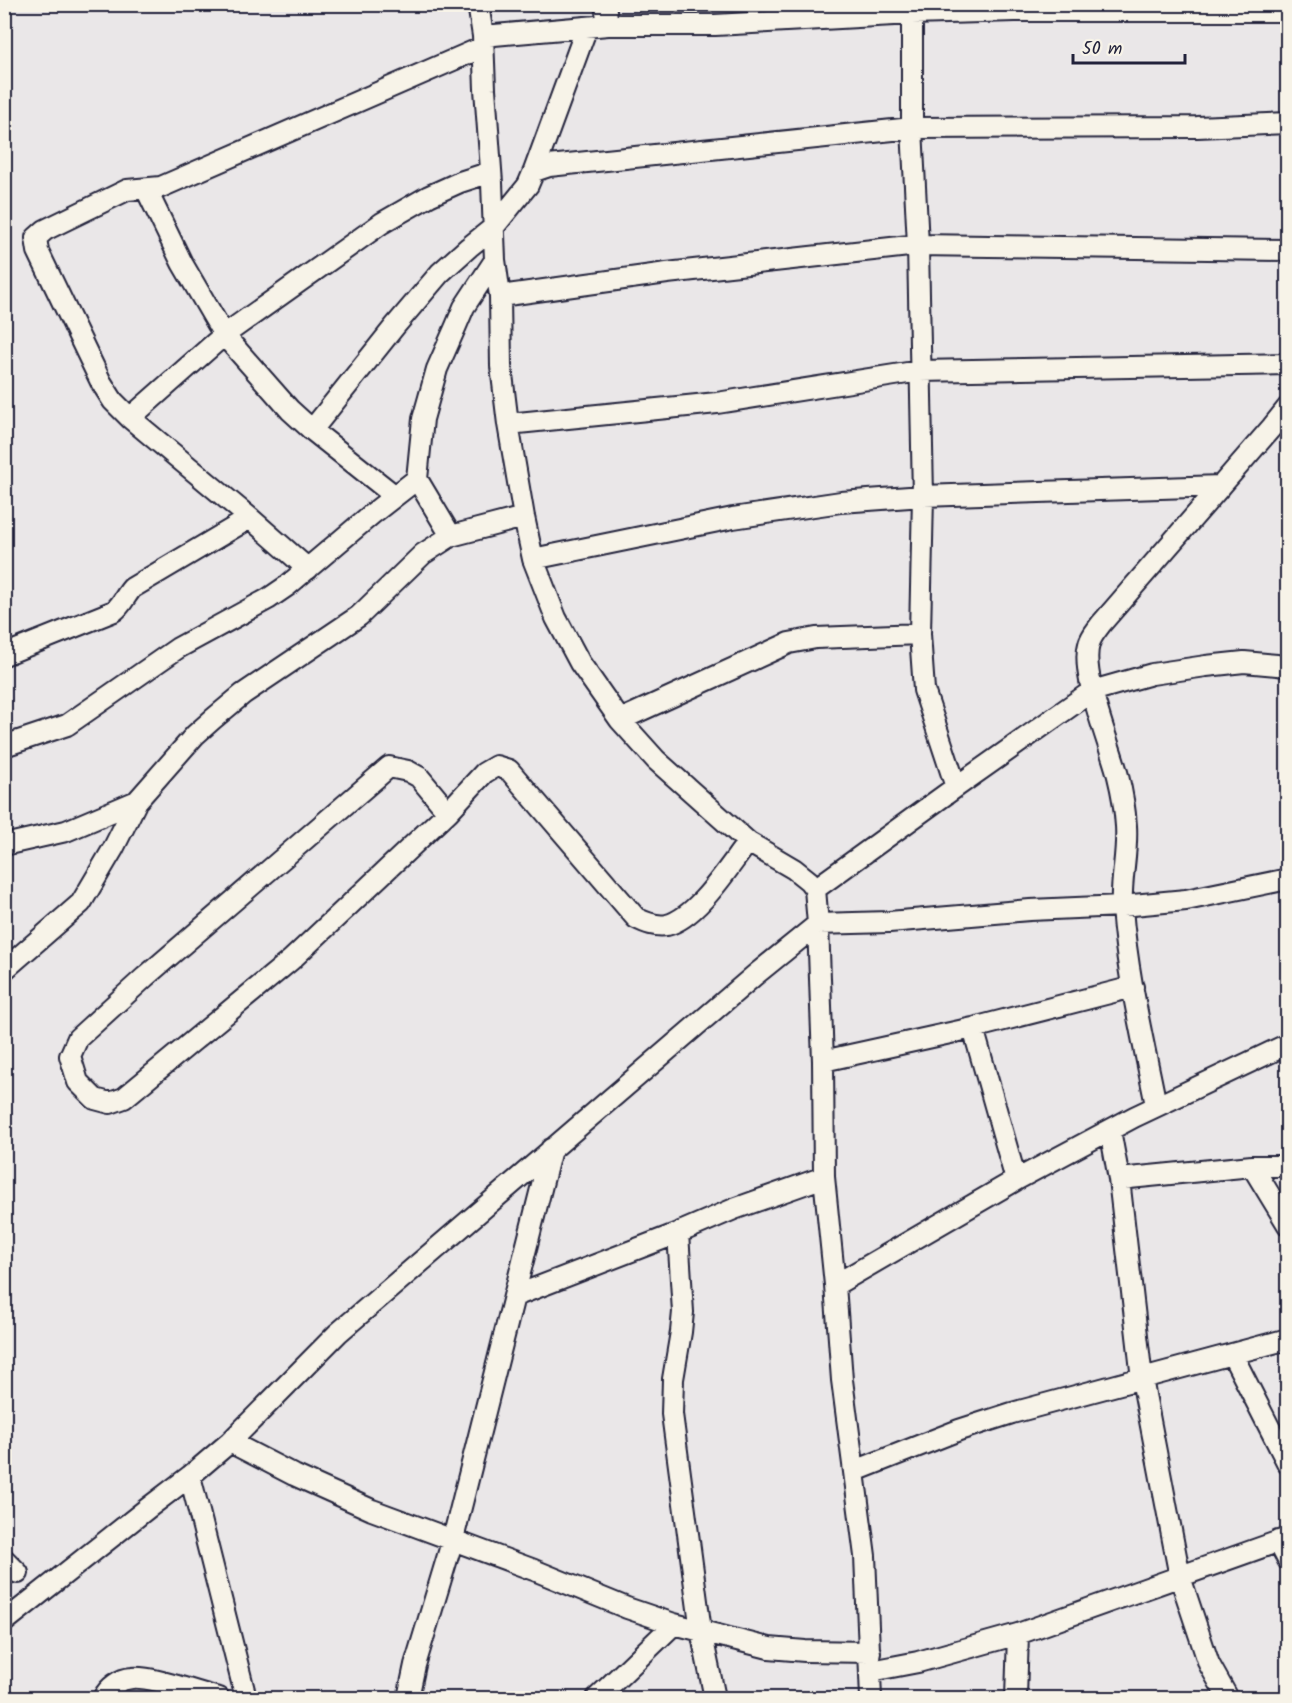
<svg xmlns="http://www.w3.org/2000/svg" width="1292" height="1703" viewBox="0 0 1292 1703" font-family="Kalam,sans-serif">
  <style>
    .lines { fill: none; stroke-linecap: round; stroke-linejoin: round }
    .minor-casing { stroke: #22223b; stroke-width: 24 }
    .minor { stroke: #f7f3e8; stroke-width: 20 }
  </style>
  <rect width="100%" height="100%" fill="#eae7e8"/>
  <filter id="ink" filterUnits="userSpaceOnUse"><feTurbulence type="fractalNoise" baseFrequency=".0167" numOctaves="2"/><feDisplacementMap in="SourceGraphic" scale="12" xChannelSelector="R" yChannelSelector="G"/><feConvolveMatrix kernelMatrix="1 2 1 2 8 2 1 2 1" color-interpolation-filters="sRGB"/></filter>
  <g filter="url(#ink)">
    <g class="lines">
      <g class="minor-casing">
        <path id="minor" d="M478 4 483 36 485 89 492 183 495 260 500 296 501 366 508 424 524 517 533 559 556 618 580 663 620 720 656 760 748 842 794 869 809 881 815 889 818 924 823 1061 824 1177 835 1285 842 1380 865 1556 871 1698
          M605 4 608 25
          M912 4V128L918 245 923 496 920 634 924 690 956 787
          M483 36 608 25H715L912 14 1015 11H1288
          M534 171 587 27
          M146 189 182 263 224 335 290 410 312 430 395 496
          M500 296 667 273 918 245 1288 250
          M130 418 224 335 382 223 429 196 460 182 491 172
          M508 424 717 403 920 371 1288 364
          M312 430 395 326 440 273 469 247 494 227 528 185 534 171 549 166 912 128 1197 127 1288 123
          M451 536 417 479 423 419 437 369 456 326 464 307 495 260
          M533 559 733 518 841 502 923 496 1221 486
          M308 569 250 518 130 418 113 401 101 382 38 251 36 238 45 230 127 190 161 187 483 47
          M4 655 114 611C122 605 125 596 132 588L250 518
          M620 720 789 643 816 638 920 634
          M4 746 67 725 178 648 268 599 287 586 372 514 417 479
          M448 812 419 777 408 771 389 767 145 977 78 1038 70 1056 78 1082 95 1099 110 1103 124 1098 291 960 448 812 484 773 496 766 509 770 636 918C646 923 656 927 667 925 698 917 729 866 748 842
          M4 845 66 831 137 801
          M815 889 956 787 1092 691 1152 674 1206 666 1244 662 1277 665 1288 667
          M4 970 81 903 113 849 137 801 195 735 213 719 243 694 359 616 423 554 451 536 524 517
          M973 1028 1016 1180
          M823 1061 973 1028 1133 987
          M1156 1105C1143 1040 1127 974 1122 908 1120 881 1128 853 1126 826 1125 810 1122 792 1118 776 1110 744 1080 674 1089 644 1091 636 1096 631 1101 624L1272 427 1288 407
          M1110 1130 1119 1179 1142 1379 1180 1577 1209 1664 1228 1698
          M1252 1166 1288 1225
          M1119 1179 1252 1166H1288
          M678 1233 683 1312 681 1332 673 1379 672 1414 701 1631 715 1698
          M835 1285 1016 1180 1134 1117 1288 1044
          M515 1296 678 1233 734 1209 824 1177
          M1232 1354 1288 1464
          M230 1442 294 1475 372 1510 534 1570 627 1608 674 1624 769 1648 805 1651 870 1652
          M855 1471 959 1430 1012 1413 1288 1339
          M190 1476 246 1698
          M1278 1541 1288 1560
          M4 1559 18 1573
          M4 1622 148 1508 190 1476 230 1442 338 1333 755 975 818 924 889 922 1030 910 1122 906 1186 900 1288 879
          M871 1671 918 1662 1018 1634 1288 1538
          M103 1698C109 1687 119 1679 132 1678 152 1676 198 1693 219 1698
          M408 1698 415 1665 453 1539 551 1149
          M597 1698 674 1624
          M1016 1698 1018 1634"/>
      </g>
      <use href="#minor" class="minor"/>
    </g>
  </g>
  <rect width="1292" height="1703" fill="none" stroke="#f7f3e8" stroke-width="24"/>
  <rect x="12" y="12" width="1268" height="1679" fill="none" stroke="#22223b" stroke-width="2" filter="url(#ink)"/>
  <path d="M1073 54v9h112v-9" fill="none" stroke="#22223b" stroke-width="3"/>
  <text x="1082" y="54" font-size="18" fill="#22223b" stroke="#f7f3e8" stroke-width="4.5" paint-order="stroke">50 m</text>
</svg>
